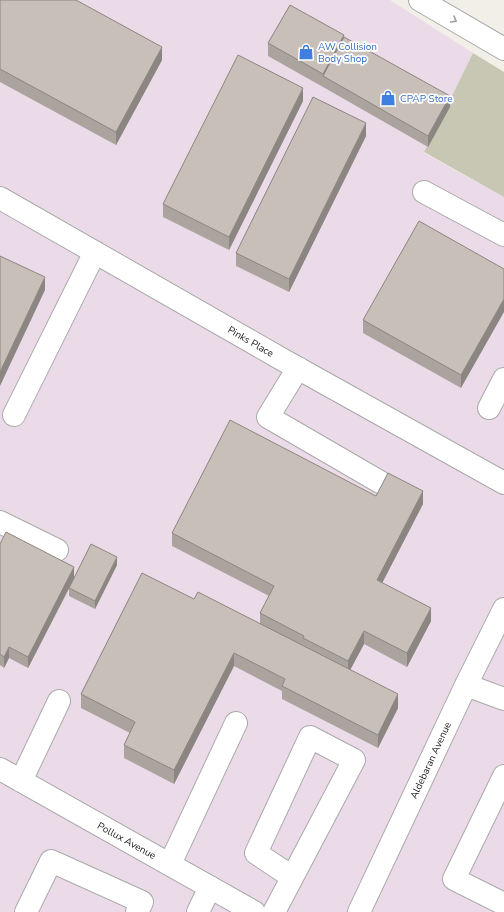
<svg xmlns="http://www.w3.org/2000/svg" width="504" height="912" viewBox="0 0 504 912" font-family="'Nunito Sans',sans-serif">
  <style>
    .industrial { fill: #ebdbe8 }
    .construction { fill: #c7c7b4 }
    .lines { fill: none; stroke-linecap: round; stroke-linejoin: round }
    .minor-casing { stroke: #a9a9a9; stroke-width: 24 }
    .minor { stroke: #fff; stroke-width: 22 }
    .wall { fill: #aba49e }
    .shaded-wall { fill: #8b8681 }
    .building { fill: #c7bfb8; stroke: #8b8681 }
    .oneway { stroke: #9c9c9c }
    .labels { text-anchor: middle; stroke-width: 3.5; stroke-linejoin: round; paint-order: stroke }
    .shop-label { font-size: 10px; fill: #366cbe; stroke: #fff; text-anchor: start }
    .street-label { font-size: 10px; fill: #222; stroke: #fff }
  </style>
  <rect width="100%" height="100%" fill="#f2efe9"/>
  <path class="industrial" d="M0 0H390L473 53 447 106 450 107 424 153 504 197V912H0Z"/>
  <path class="construction" d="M473 53 504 72V197L424 152 450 107 447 106Z"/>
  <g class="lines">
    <g class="minor-casing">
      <path id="minor" d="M420 0 504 49
        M424 192 504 235
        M0 198 285 361 504 483
        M298 368 268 417 380 482
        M489 408 504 379
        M14 415 95 252
        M0 522 57 550
        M466 685 504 699
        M0 769 254 912
        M504 776 454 879 504 904
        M21 781 59 701
        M170 864 236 723
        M26 912 51 861 142 902 137 912
        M198 912 210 887
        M274 912 354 760 310 737 256 853 292 877
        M359 912 466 685 504 609"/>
    </g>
    <use href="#minor" class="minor"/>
  </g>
  <path class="wall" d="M0 0 162 60 116 145 0 82Z
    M344 37 450 107 428 147 323 87 268 56V43Z
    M303 101 229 250 163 217V204Z
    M366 136 289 292 236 266V253Z
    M504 269 461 388 363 333V320Z
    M376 496 423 504 382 583 431 621 407 667 364 644 350 670 398 708 378 748 282 699V691L234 666 174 784 124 758V745L130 733 81 708V694L194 599 260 624V613L269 596 172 546V533Z
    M0 544 74 577 117 565 95 609 69 596V589L28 668 9 658 4 668 0 665Z"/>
  <path class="shaded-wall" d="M344 35V48L323 76V74Z
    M162 47V60L116 145V132Z
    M303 88V101L229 250V237Z
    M450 96V107L428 147V136Z
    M366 123V136L289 292V279Z
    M45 277V290L0 386V372Z
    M504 299V312L461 388V375Z
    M423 491V504L377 593V580Z
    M117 557V565L95 609V601Z
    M74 567V578L28 668V657Z
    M431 608V621L407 667V653Z
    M364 631V644L348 674V661Z
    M9 647V658L4 668V657Z
    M234 653V666L174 784V770Z
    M398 694V708L378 748V735Z"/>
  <path class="building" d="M0 0H76L162 47 116 132 0 69Z
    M290 5 344 35 323 74 268 43Z
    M344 37 450 96 428 136 323 76Z
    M238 55 303 88 229 237 163 204Z
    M313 97 366 123 289 279 236 253Z
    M419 221 504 269V299L461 375 363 320Z
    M0 256 45 277 0 372Z
    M230 420 376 496 388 473 423 491 377 580 431 608 407 653 364 631 348 661 303 638 304 636 260 613 274 586 172 533Z
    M6 532 74 567 28 657 9 647 4 657 0 654V544Z
    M91 544 117 557 95 601 69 588Z
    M142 573 194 599 198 592 398 694 378 735 282 686 285 679 234 653 174 770 124 745 135 722 81 694Z"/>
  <defs><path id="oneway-chevron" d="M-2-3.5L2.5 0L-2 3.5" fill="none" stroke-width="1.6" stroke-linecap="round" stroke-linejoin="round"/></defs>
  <use class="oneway" href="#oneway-chevron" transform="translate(454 20) rotate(30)"/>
  <defs>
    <g id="shop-bare" transform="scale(1.2)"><path d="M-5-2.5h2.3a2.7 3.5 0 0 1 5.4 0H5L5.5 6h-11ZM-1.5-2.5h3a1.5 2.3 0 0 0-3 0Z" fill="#3f7fe0" stroke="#fff" stroke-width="2.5" paint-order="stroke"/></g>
  </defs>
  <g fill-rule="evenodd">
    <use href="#shop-bare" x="306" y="52"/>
    <use href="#shop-bare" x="388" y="98"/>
  </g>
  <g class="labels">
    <g class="shop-label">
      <text x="318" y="50">AW Collision<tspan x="318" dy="12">Body Shop</tspan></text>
      <text x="400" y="102">CPAP Store</text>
    </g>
    <g class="street-label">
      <text transform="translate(251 341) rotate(30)" y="4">Pinks Place</text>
      <text transform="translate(430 760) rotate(-65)" y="4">Aldebaran Avenue</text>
      <text transform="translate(127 840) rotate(29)" y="4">Pollux Avenue</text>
    </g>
  </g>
</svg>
